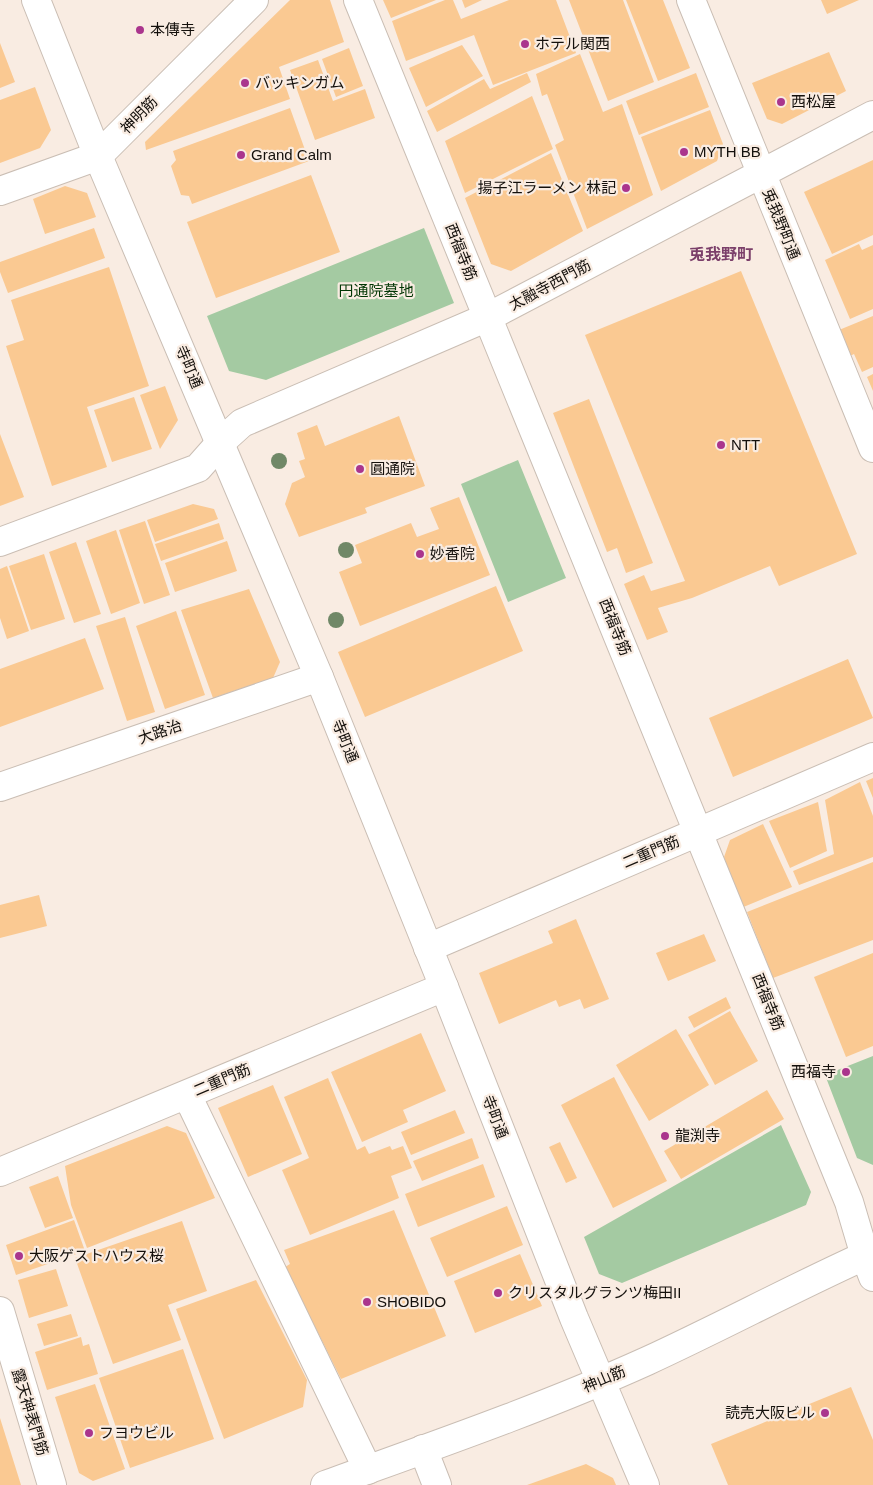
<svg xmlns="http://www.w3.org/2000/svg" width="873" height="1485" viewBox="0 0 873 1485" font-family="Helvetica,'Noto Sans JP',sans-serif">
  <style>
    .green { fill: #a4caa2 }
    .building { fill: #fac992 }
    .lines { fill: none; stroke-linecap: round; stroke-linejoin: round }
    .minor-casing { stroke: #cabeb4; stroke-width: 30 }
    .tertiary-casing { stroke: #cabeb4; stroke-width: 30 }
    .minor { stroke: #fff; stroke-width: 28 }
    .tertiary { stroke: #fff; stroke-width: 28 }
    .tree { fill: #708867 }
    .poi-dot { fill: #aa358d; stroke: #f9ece2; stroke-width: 2 }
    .labels { text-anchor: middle; stroke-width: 4.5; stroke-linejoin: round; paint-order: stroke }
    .poi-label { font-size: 15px; fill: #14100c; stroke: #f9ece2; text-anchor: start }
    .street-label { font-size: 15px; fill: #14100c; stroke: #f9ece2 }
    .park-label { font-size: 15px; fill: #003603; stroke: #f9ece2 }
    .neighbourhood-label { font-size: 16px; font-weight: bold; fill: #7b3f6a; stroke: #f9ece2 }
  </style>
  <rect width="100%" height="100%" fill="#f9ece2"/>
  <path class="green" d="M424 228 454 303 266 380 229 371 207 316Z
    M518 460 566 578 508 602 461 484Z
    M873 1056V1165L857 1158 825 1075Z
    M781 1125 811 1192 806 1205 622 1283 599 1274 584 1237Z"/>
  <path class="building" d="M290 0H330L344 42 279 67 290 99 146 150 145 142Z
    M383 0H436L391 18Z
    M445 0H453L461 19 509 0H556L576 53 493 85 474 35 406 61 392 21Z
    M462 0H482L465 8Z
    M569 0H623L654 82 608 101Z
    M626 0H663L690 68 658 81Z
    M821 0H859L827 14Z
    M0 43 15 82 0 88Z
    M462 45 483 76 426 107 409 68Z
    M349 48 363 86 336 97 322 59Z
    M829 52 846 91 782 124 767 119 752 83Z
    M580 54 603 112 622 104 653 195 587 229 555 145 564 140 547 94 542 96 536 74Z
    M318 60 333 101 365 89 375 118 315 140 290 70Z
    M527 73 531 82 437 132 427 111 484 79 490 89Z
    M696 73 709 107 639 135 626 101Z
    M35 87 51 130 40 148 0 163V100Z
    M532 96 553 149 465 193 445 141Z
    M290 108 309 161 192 204 189 196 181 195 171 166 176 160 173 151Z
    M710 110 723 144 717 161 661 191 641 137Z
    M551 153 583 231 511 271 491 264 465 198Z
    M873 160V235L832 254 804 192Z
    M311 175 340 252 216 298 187 222Z
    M65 186 87 193 96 217 45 234 33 199Z
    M94 228 105 258 8 293 0 272V262Z
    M859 244 862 250 873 245V309L850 319 825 260Z
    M109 267 149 386 87 407 107 467 52 486 6 346 24 340 11 300Z
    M741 271 857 554 779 586 770 566 692 598 658 608 668 632 647 640 624 584 644 575 651 591 685 581 585 335Z
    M873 316V367L862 372 854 354 850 356 839 330Z
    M873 374V391L867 377Z
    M165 386 178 420 160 449 140 395Z
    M134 397 152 449 112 462 94 410Z
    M589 399 653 563 626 573 617 548 607 552 553 413Z
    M399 416 425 486 365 508 367 513 299 537 285 504 292 483 305 477 299 461 305 459 297 433 317 425 325 446Z
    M0 434 24 497 0 506Z
    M459 497 490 575 360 626 339 572 362 563 355 545 411 523 417 537 439 529 430 508Z
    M193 504 214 509 218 519 155 542 147 520Z
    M145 521 170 595 144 604 119 530Z
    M219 523 224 539 161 561 155 544Z
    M116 530 140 603 111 614 86 541Z
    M227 541 237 571 175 592 165 563Z
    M76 542 101 614 74 623 49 552Z
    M44 554 65 619 31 630 9 566Z
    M7 566 29 631 7 639 0 618V569Z
    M496 586 523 651 365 717 338 652Z
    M249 589 280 662 273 678 213 698 181 610Z
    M176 611 205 695 165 709 136 626Z
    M125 617 155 712 127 721 96 626Z
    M85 638 104 689 0 727V669Z
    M848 659 873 718 733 777 709 718Z
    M873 778V798L866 781Z
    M860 782 873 816V857L799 885 793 871 834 854 825 800Z
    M818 802 827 851 790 868 769 821Z
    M763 824 792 887 741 908 724 857 730 840Z
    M873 862V940L773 978 747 912Z
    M39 895 47 926 0 938V905Z
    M576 919 609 999 584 1009 580 999 559 1007 556 1000 499 1024 479 973 553 943 548 931Z
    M704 934 716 961 668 981 656 953Z
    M873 953V1046L846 1057 814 977Z
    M726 997 731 1008 694 1028 688 1017Z
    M730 1011 758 1061 715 1085 688 1035Z
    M676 1029 709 1085 649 1121 616 1065Z
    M421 1033 446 1091 403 1110 408 1122 362 1142 331 1072Z
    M614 1077 667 1181 613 1208 561 1105Z
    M328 1078 357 1150 365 1146 369 1154 390 1146 392 1150 403 1146 412 1168 391 1176 399 1198 310 1235 282 1170 309 1158 284 1097Z
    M273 1085 302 1154 248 1177 218 1108Z
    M767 1090 784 1119 681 1179 664 1151Z
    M455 1110 465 1133 411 1155 401 1132Z
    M167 1126 186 1133 215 1198 87 1248 71 1205 65 1166Z
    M472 1138 479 1158 422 1181 413 1161Z
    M560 1142 577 1178 566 1183 549 1147Z
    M483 1164 495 1197 418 1227 405 1194Z
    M58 1176 73 1218 45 1228 29 1187Z
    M507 1206 523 1245 447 1277 430 1238Z
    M394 1210 446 1336 341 1379 285 1267 290 1264 284 1250Z
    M74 1220 85 1251 16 1275 6 1245Z
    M182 1221 207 1291 168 1305 181 1340 113 1364 75 1258Z
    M520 1254 542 1306 475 1333 454 1281Z
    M56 1269 68 1306 29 1318 18 1280Z
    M256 1280 307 1380 303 1407 224 1439 176 1309Z
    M71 1314 78 1336 44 1346 37 1324Z
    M81 1337 83 1346 89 1344 98 1374 47 1390 35 1352Z
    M183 1349 214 1439 130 1468 99 1378Z
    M95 1384 125 1469 93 1481 79 1473 55 1397Z
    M851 1387 873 1440V1485H728L711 1444Z
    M0 1418 21 1485H0Z
    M586 1464 613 1478 616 1485H527Z"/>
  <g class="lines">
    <g class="minor-casing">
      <path id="minor" d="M36 0 98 156
        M358 0 849 1202 865 1256 873 1277
        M691 0 873 448
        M0 191 98 156 254 0
        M0 542 198 468 221 442 242 423 488 317 873 115
        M0 787 319 677
        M428 948 873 757
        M187 1095 368 1470
        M0 1172 444 987
        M0 1311 52 1485
        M423 1449 437 1485"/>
    </g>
    <g class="tertiary-casing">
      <path id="tertiary" d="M98 156 319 677 444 987 574 1318 645 1485
        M325 1485C433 1446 543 1408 647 1361 723 1326 797 1286 873 1252"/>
    </g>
    <use href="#minor" class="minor"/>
    <use href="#tertiary" class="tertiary"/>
  </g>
  <g class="tree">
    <circle cx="279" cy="461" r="8"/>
    <circle cx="346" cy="550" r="8"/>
    <circle cx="336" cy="620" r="8"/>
  </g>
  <g class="poi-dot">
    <circle cx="140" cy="30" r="5"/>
    <circle cx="525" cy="44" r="5"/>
    <circle cx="245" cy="83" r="5"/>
    <circle cx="781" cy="102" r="5"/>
    <circle cx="684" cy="152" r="5"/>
    <circle cx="241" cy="155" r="5"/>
    <circle cx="626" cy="188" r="5"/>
    <circle cx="721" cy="445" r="5"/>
    <circle cx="360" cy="469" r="5"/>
    <circle cx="420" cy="554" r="5"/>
    <circle cx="846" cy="1072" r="5"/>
    <circle cx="665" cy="1136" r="5"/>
    <circle cx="19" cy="1256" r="5"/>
    <circle cx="498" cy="1293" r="5"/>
    <circle cx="367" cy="1302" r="5"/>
    <circle cx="825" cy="1413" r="5"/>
    <circle cx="89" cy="1433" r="5"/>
  </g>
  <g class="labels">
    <g class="poi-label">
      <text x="150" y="35">本傳寺</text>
      <text x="535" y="49">ホテル関西</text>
      <text x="255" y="88">バッキンガム</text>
      <text x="791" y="107">西松屋</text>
      <text x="694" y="157">MYTH BB</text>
      <text x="251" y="160">Grand Calm</text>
      <text x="616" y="193" text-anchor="end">揚子江ラーメン 林記</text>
      <text x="731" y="450">NTT</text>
      <text x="370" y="474">圓通院</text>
      <text x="430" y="559">妙香院</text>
      <text x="836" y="1077" text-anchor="end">西福寺</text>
      <text x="675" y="1141">龍渕寺</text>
      <text x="29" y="1261">大阪ゲストハウス桜</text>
      <text x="508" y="1298">クリスタルグランツ梅田II</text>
      <text x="377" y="1307">SHOBIDO</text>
      <text x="815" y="1418" text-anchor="end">読売大阪ビル</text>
      <text x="99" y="1438">フヨウビル</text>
    </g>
    <g class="street-label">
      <text transform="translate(139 115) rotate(-45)" y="5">神明筋</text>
      <text transform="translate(781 224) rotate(68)" y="5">兎我野町通</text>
      <text transform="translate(461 252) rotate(68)" y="5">西福寺筋</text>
      <text transform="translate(550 285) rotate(-28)" y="5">太融寺西門筋</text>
      <text transform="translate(189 367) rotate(67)" y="5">寺町通</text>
      <text transform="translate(615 627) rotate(68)" y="5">西福寺筋</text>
      <text transform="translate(160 732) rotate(-19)" y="5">大路治</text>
      <text transform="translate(345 741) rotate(68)" y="5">寺町通</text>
      <text transform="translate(651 852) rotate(-23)" y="5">二重門筋</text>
      <text transform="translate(768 1002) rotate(68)" y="5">西福寺筋</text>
      <text transform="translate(222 1080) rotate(-23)" y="5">二重門筋</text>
      <text transform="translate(495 1117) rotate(69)" y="5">寺町通</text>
      <text transform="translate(604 1379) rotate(-23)" y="5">神山筋</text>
      <text transform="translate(30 1412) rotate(73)" y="5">露天神表門筋</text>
    </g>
    <g class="park-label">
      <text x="376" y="296">円通院墓地</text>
    </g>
    <g class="neighbourhood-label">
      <text x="721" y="260">兎我野町</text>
    </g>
  </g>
</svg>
